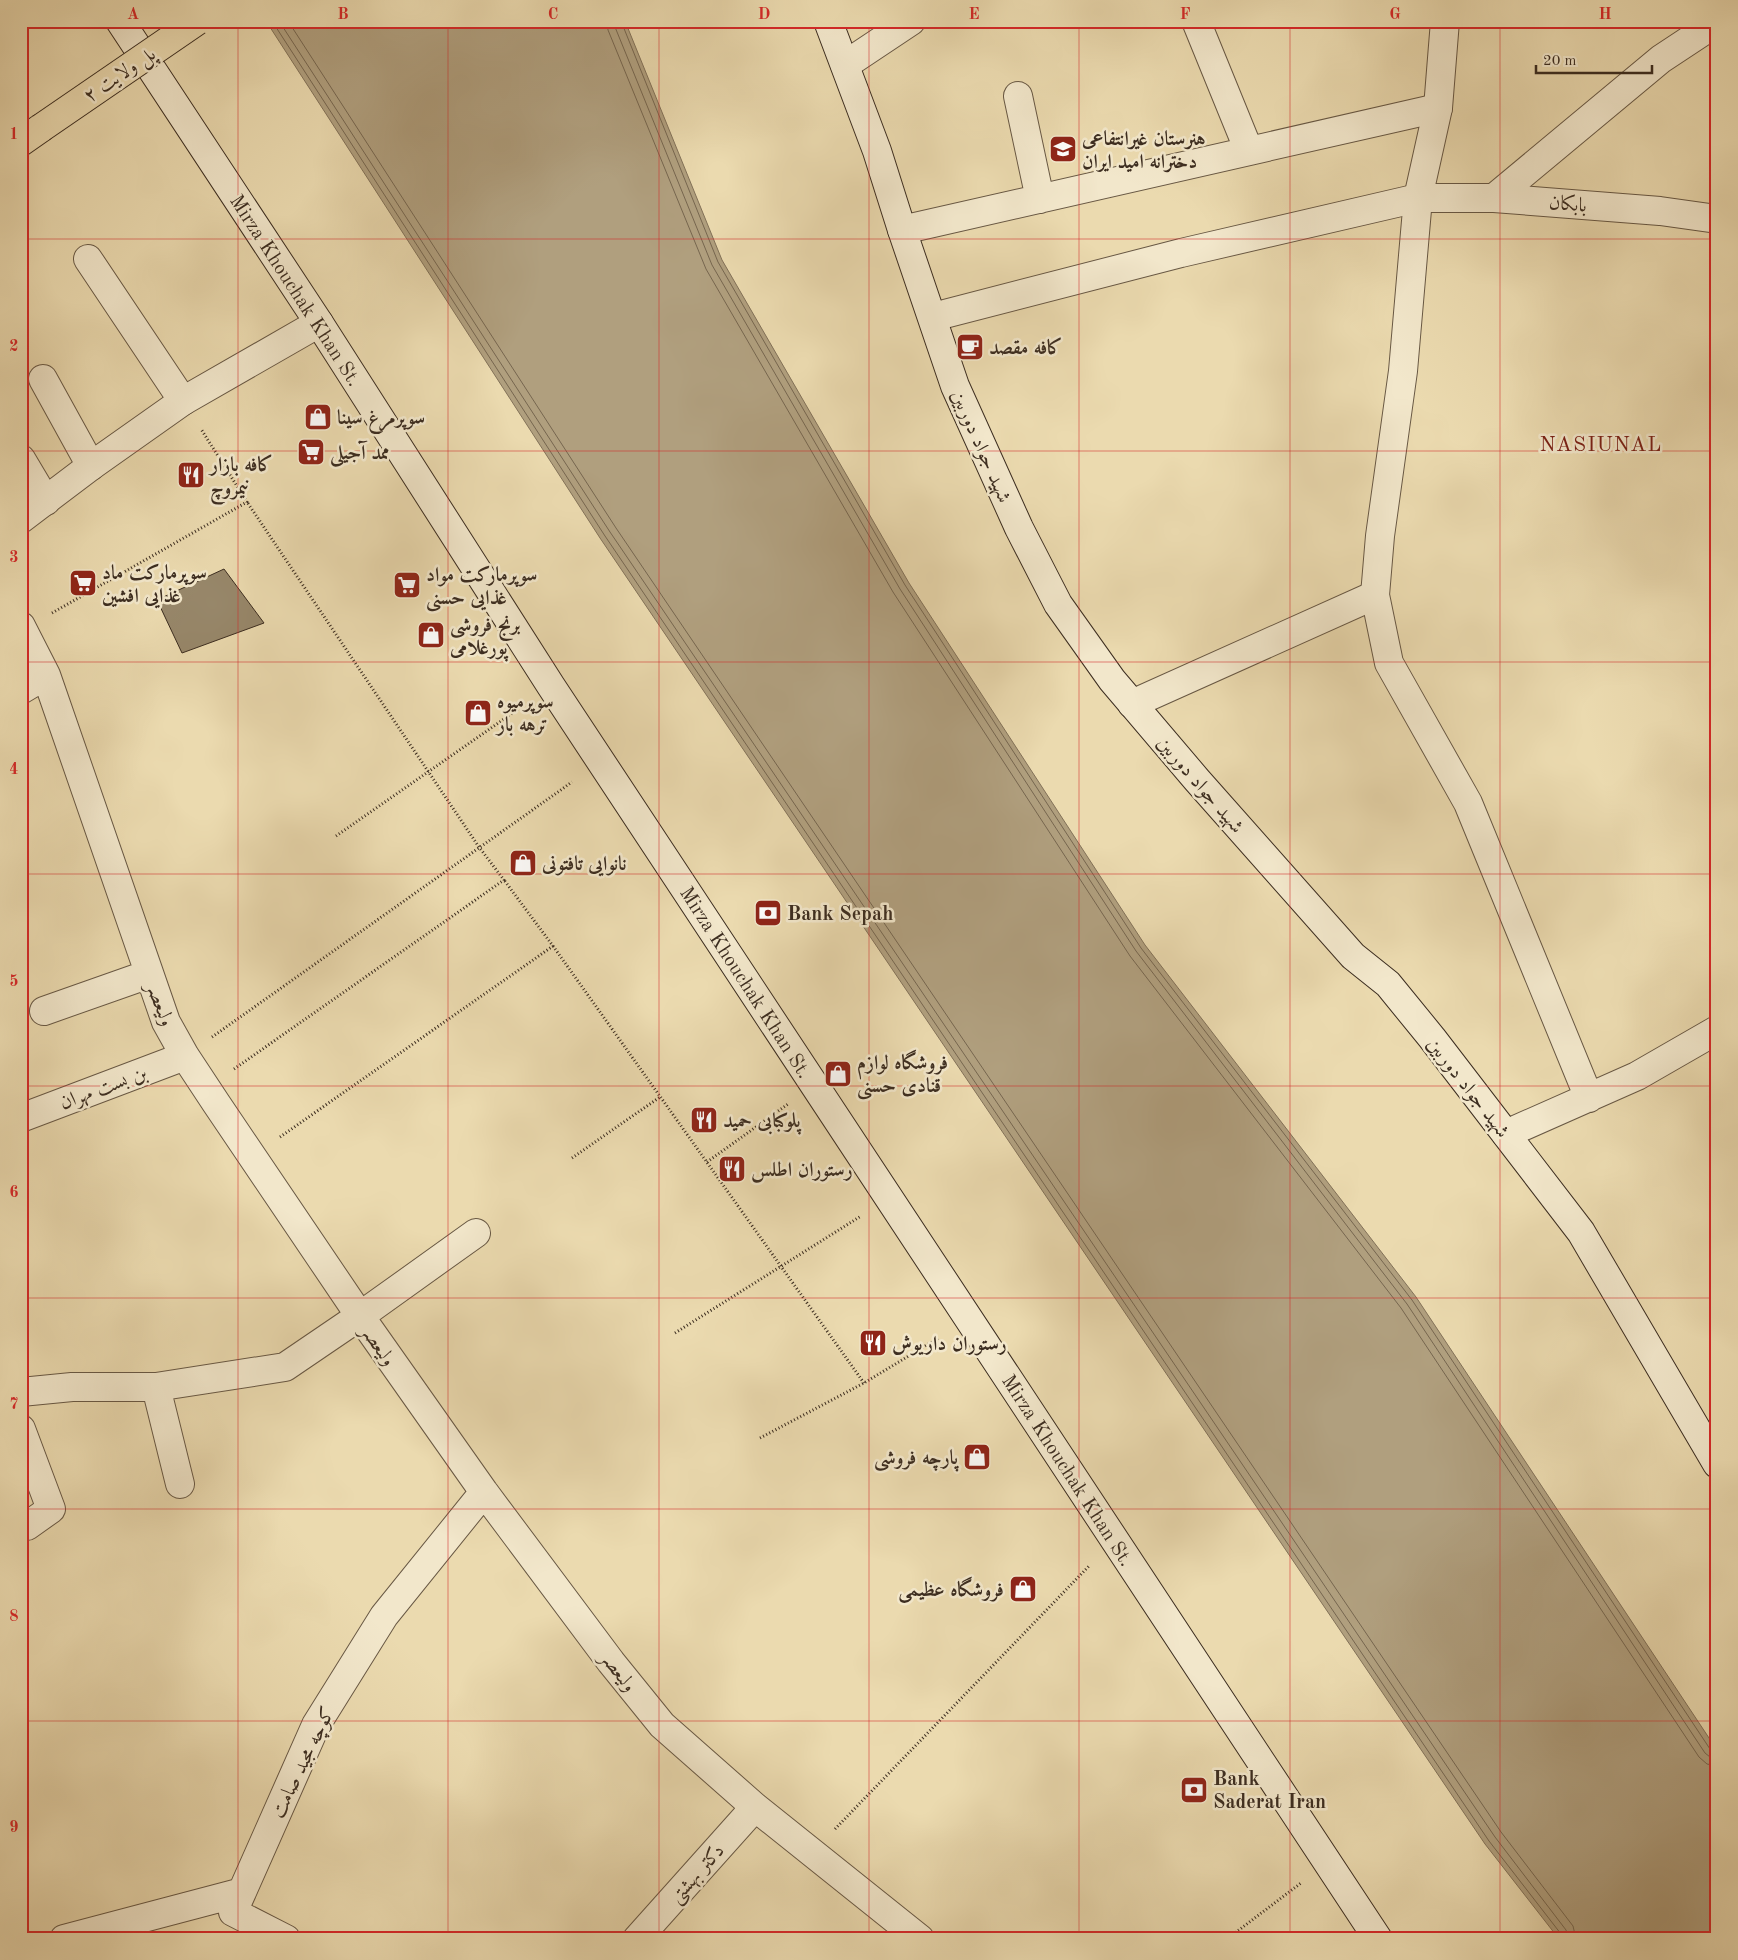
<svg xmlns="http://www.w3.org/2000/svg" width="1738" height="1960" viewBox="0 0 1738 1960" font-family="'Old Standard TT',Amiri,serif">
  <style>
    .water { fill: #b09f7e; stroke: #827158 }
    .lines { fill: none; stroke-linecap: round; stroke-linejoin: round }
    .shore { stroke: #76664f; stroke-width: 1 }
    .building { fill: #97876a; stroke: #3c2d20 }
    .minor-casing { stroke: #685844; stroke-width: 30 }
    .tertiary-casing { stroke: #685844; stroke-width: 30 }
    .secondary-casing { stroke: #3c2d20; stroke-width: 30 }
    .primary-casing { stroke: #3c2d20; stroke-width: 30 }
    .path { stroke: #3c2d20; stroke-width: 3; stroke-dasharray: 1 2.5; stroke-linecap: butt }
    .minor { stroke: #f2e7cb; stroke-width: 28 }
    .tertiary { stroke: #f2e7cb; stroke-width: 28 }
    .secondary { stroke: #f2e7cb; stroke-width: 28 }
    .primary { stroke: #ebdaaf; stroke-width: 28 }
    .primary-bridge-casing { stroke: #3c2d20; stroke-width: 30; stroke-linecap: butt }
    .primary-bridge { stroke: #ebdaaf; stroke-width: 28 }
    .grid { fill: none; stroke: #d62828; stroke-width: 1; stroke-opacity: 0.55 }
    .labels { text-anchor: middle; stroke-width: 5; stroke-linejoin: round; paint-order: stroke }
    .street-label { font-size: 20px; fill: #3c2d20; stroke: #f2e7cb }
    .poi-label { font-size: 20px; font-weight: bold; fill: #3c2d20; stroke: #f2e7cb; text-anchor: start }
    .neighbourhood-label { font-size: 21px; letter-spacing: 1px; fill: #7a1f14; stroke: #f2e7cb }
    .neatline { fill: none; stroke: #d62828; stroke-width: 2 }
    .grid-label { font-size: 16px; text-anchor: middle; font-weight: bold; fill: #d62828 }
  </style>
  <rect width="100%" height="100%" fill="#ebdaaf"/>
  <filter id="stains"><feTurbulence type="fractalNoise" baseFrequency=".004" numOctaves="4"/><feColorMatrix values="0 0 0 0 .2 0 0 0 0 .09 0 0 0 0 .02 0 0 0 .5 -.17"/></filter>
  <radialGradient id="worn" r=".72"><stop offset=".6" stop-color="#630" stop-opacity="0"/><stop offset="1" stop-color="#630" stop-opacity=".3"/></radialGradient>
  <path class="water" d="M266 21H625L722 260 909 583 1145 945 1416 1297 1717 1750V1939H1559L1485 1844 600 538Z"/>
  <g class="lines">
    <path class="shore" d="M272 21 605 536 1489 1841 1561 1934 1562 1939
      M279 21 610 532 1495 1837 1566 1930 1569 1939
      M288 21 616 528 1501 1832 1573 1926 1576 1939
      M607 21 608 30 706 269 893 592 1130 956 1401 1308 1699 1757 1707 1764 1717 1766
      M614 21 615 27 712 265 900 589 1136 951 1407 1304 1705 1753 1710 1757 1717 1758
      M621 21 718 262 905 585 1141 948 1412 1300 1710 1749 1717 1752"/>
  </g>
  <path class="building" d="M224 569 264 623 182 653 157 600Z"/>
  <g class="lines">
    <g class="minor-casing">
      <path id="minor" d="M1196 21 1249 151
        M845 65 911 21
        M1018 96 1040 199
        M1494 198 1661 59 1717 22
        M902 230 1438 108
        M88 259 183 401
        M933 317 1181 253 1418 198H1494L1660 211 1717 219
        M43 379 91 466
        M21 459 46 501
        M21 626 46 675 166 1022 185 1056 216 1103 360 1316 484 1492 611 1662 662 1725 755 1807 920 1939
        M21 690 46 675
        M1132 704 1375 595
        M44 1011 149 974
        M21 1118 185 1056
        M156 1387 180 1484
        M21 1392 72 1387H156L285 1367 360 1316 476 1233
        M21 1429 51 1509 27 1526
        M242 1892 233 1912 286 1939
        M64 1939 242 1892 316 1725 384 1616 484 1492
        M637 1939 755 1807"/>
    </g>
    <g class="tertiary-casing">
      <path id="tertiary" d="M1445 21 1438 108 1418 198 1403 371 1380 536 1375 595 1389 663 1468 803 1589 1098
        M21 519 91 466 183 401 319 323
        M1506 1134 1637 1076 1717 1030"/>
    </g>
    <g class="secondary-casing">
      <path id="secondary" d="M120 21 319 323 551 686 1378 1939
        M828 21 877 151 902 230 955 386 1019 528 1058 604 1112 680 1197 780 1353 956 1388 984 1432 1038 1581 1232 1717 1464"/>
    </g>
    <g class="primary-casing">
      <path id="primary" d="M21 142 41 128"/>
    </g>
    <path class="path" d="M52 613 247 502 201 429
      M336 836 524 705
      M553 946 864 1383
      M212 1037 572 782
      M234 1069 504 880 479 847 247 502
      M280 1137 553 946 504 880
      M572 1158 660 1097
      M707 1162 788 1104
      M675 1333 861 1216
      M760 1438 864 1383 940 1337
      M835 1829 1089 1566
      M1227 1939 1301 1883"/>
    <use href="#minor" class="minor"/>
    <use href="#tertiary" class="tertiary"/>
    <use href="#secondary" class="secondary"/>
    <use href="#primary" class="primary"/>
    <g class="primary-bridge-casing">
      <path id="primary-bridge" d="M41 128 197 21"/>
    </g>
    <use href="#primary-bridge" class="primary-bridge"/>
  </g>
  <path class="grid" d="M238 21V1939M448 21V1939M659 21V1939M869 21V1939M1079 21V1939M1290 21V1939M1500 21V1939M21 239H1717M21 451H1717M21 662H1717M21 874H1717M21 1086H1717M21 1298H1717M21 1509H1717M21 1721H1717"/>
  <defs>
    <g id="school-square" transform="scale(1.4375)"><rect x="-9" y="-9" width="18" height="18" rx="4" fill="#8f2418" stroke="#f2e7cb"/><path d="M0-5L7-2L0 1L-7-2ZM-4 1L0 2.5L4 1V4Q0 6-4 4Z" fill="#fff"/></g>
    <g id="cafe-square" transform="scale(1.4375)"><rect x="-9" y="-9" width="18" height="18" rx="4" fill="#8f2418" stroke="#f2e7cb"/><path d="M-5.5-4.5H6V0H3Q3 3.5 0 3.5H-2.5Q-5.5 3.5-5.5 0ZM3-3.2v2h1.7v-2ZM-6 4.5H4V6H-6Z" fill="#fff"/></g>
    <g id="shop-square" transform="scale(1.4375)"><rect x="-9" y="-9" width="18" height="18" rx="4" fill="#8f2418" stroke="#f2e7cb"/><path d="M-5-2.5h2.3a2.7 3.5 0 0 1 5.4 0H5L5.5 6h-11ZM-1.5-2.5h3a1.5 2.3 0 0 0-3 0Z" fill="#fff"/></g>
    <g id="supermarket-square" transform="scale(1.4375)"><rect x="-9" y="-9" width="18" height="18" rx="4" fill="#8f2418" stroke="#f2e7cb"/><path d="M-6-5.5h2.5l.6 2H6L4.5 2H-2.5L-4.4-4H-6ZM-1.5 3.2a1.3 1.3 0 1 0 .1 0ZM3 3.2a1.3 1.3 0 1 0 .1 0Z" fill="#fff"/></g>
    <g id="restaurant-square" transform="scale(1.4375)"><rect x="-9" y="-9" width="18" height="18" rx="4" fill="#8f2418" stroke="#f2e7cb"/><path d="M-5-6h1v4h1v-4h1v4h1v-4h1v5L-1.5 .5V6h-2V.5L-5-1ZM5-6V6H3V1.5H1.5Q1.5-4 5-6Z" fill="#fff"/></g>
    <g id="bank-square" transform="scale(1.4375)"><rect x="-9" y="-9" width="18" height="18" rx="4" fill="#8f2418" stroke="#f2e7cb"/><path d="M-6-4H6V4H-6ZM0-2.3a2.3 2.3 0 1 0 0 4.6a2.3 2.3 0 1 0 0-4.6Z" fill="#fff"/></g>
  </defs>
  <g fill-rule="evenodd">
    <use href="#school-square" x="1063" y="149"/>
    <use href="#cafe-square" x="970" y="347"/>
    <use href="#shop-square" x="318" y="417"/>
    <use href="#supermarket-square" x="311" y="452"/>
    <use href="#restaurant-square" x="191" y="475"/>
    <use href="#supermarket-square" x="83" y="583"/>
    <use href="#supermarket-square" x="407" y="585"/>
    <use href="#shop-square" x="431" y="635"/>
    <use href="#shop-square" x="478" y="713"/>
    <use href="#shop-square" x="523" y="863"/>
    <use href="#bank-square" x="768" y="913"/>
    <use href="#shop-square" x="838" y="1074"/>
    <use href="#restaurant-square" x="704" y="1120"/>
    <use href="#restaurant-square" x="732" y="1169"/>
    <use href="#restaurant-square" x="873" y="1343"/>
    <use href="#shop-square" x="977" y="1457"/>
    <use href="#shop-square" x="1023" y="1589"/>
    <use href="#bank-square" x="1194" y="1790"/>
  </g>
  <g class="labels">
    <g class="street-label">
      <text transform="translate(119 74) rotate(-34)" y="7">پل ولایت ۲</text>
      <text transform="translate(1568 203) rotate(5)" y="7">بابکان</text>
      <text transform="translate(296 290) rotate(57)" y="7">Mirza Khouchak Khan St.</text>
      <text transform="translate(982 446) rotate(66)" y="7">شهید جواد دوربین</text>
      <text transform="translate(1201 784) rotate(49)" y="7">شهید جواد دوربین</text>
      <text transform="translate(746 982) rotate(57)" y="7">Mirza Khouchak Khan St.</text>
      <text transform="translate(161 1004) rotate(69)" y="7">ولیعصر</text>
      <text transform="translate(103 1087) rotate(-20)" y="7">بن بست مهران</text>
      <text transform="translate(1469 1087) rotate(52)" y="7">شهید جواد دوربین</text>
      <text transform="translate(379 1345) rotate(55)" y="7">ولیعصر</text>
      <text transform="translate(1068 1470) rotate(57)" y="7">Mirza Khouchak Khan St.</text>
      <text transform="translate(619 1671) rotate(52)" y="7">ولیعصر</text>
      <text transform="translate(302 1762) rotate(-64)" y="7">کوچه مجید صامت</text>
      <text transform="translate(696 1873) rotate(-48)" y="7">دکتر بهشتی</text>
    </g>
    <g class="poi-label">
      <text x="1082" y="145">هنرستان غیرانتفاعی<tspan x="1082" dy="23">دخترانه امید ایران</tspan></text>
      <text x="989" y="354">کافه مقصد</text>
      <text x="337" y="424">سوپرمرغ سینا</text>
      <text x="330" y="459">ممد آجیلی</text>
      <text x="210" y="471">کافه بازار<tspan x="210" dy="23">نیمروچ</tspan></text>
      <text x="102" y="579">سوپرمارکت ماد<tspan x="102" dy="23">غذایی افشین</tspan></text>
      <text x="426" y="581">سوپرمارکت مواد<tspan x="426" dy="23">غذایی حسنی</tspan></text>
      <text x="450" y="631">برنج فروشی<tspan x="450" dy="23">پورغلامی</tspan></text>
      <text x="497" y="708">سوپرمیوه<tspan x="497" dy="23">ترهه بار</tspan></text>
      <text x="542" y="870">نانوایی تافتونی</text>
      <text x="787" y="920">Bank Sepah</text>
      <text x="857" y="1069">فروشگاه لوازم<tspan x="857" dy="23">قنادی حسنی</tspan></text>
      <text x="723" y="1127">پلوکبابی حمید</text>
      <text x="751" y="1176">رستوران اطلس</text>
      <text x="892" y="1350">رستوران داریوش</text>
      <text x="958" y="1464" text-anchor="end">پارچه فروشی</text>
      <text x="1004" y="1596" text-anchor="end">فروشگاه عظیمی</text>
      <text x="1213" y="1785">Bank<tspan x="1213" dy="23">Saderat Iran</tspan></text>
    </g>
    <g class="neighbourhood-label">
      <text x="1601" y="451">NASIUNAL</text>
    </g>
  </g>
  <rect width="1738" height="1960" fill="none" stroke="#ebdaaf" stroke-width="55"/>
  <path d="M1536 65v8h116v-8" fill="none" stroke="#3c2d20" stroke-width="2.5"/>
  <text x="1543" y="65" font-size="15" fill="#3c2d20" stroke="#f2e7cb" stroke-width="4" paint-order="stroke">20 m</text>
  <rect x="28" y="28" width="1682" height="1904" class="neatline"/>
  <g class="grid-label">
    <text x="133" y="19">A</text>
    <text x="343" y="19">B</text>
    <text x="553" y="19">C</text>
    <text x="764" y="19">D</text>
    <text x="974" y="19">E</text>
    <text x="1185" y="19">F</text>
    <text x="1395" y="19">G</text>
    <text x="1605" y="19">H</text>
    <text x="14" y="139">1</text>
    <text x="14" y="351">2</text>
    <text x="14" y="562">3</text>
    <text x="14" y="774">4</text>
    <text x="14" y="986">5</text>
    <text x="14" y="1197">6</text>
    <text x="14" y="1409">7</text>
    <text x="14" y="1621">8</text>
    <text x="14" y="1832">9</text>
  </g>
  <rect width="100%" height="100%" filter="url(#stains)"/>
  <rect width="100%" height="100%" fill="url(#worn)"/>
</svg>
